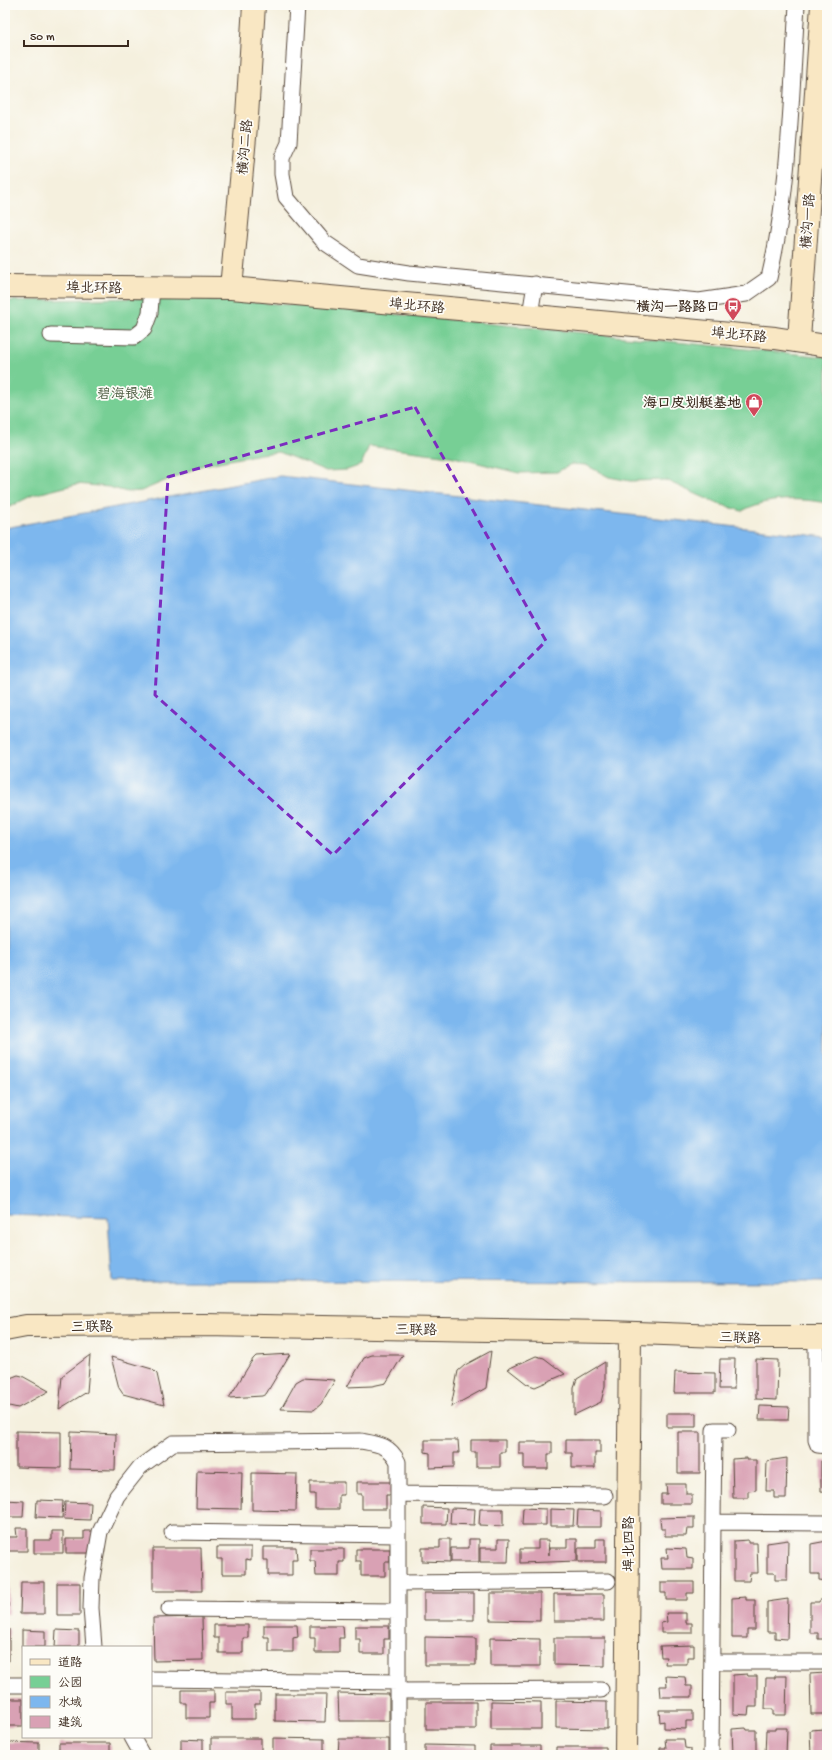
<svg xmlns="http://www.w3.org/2000/svg" width="832" height="1760" viewBox="0 0 832 1760" font-family="'Gochi Hand','LXGW WenKai TC',sans-serif">
  <style>
    .green { fill: #77cf95; stroke: #597c5a }
    .water { fill: #7db7ee; stroke: #5c7086 }
    .building { fill: #d9a1b4 }
    .lines { fill: none; stroke-linecap: round; stroke-linejoin: round }
    .street-casing { stroke: #57483b; stroke-width: 17 }
    .secondary-casing { stroke: #57483b; stroke-width: 24 }
    .street { stroke: #fff; stroke-width: 15 }
    .secondary { stroke: #f9e7c3; stroke-width: 22 }
    .marked { fill: none; stroke: #7b2cbf; stroke-width: 3; stroke-dasharray: 8 5; stroke-linejoin: round }
    .labels { text-anchor: middle; stroke-width: 3.5; stroke-linejoin: round; paint-order: stroke }
    .street-label { font-size: 14px; fill: #3b2a1e; stroke: #fdfcf7 }
    .poi-label { font-size: 14px; font-weight: bold; fill: #3b2a1e; stroke: #fdfcf7; text-anchor: end }
    .park-label { font-size: 14px; fill: #4d5c42; stroke: #fdfcf7 }
  </style>
  <rect width="100%" height="100%" fill="#fdfcf7"/>
  <filter id="ink" filterUnits="userSpaceOnUse"><feTurbulence type="fractalNoise" baseFrequency=".025" numOctaves="2"/><feDisplacementMap in="SourceGraphic" scale="8" xChannelSelector="R" yChannelSelector="G"/><feConvolveMatrix kernelMatrix="1 2 1 2 8 2 1 2 1" color-interpolation-filters="sRGB"/></filter>
  <filter id="wash" filterUnits="userSpaceOnUse"><feTurbulence type="fractalNoise" baseFrequency=".012" numOctaves="4" result="noise"/><feDisplacementMap in="SourceGraphic" scale="16" xChannelSelector="R" yChannelSelector="G"/><feGaussianBlur stdDeviation="0.9" result="paint"/><feColorMatrix in="noise" values="0 0 0 0 0 0 0 0 0 0 0 0 0 0 0 0 0 1.4 0 .05"/><feComposite in="paint" operator="in"/></filter>
  <g filter="url(#wash)">
    <rect width="100%" height="100%" fill="#f5f0de"/>
    <path class="green" d="M139 298H182L312 306 827 357V503C799 498 767 497 742 511L716 503 665 480 630 481 609 477 586 465 571 464 557 472 519 473 450 456 369 446 361 465 347 470 326 471 279 452 260 454 203 465 141 491 127 492 109 487 77 484 33 495 5 509V301Z"/>
    <path class="water" d="M280 476 827 537V1282L112 1281 108 1218 5 1215V528Z"/>
    <g id="blocks">
      <path class="building" d="M491 1351 486 1388 451 1407 458 1371 465 1365Z
        M290 1354 266 1394 262 1396 229 1398 253 1359 256 1356Z
        M90 1355 87 1392 59 1409 62 1376Z
        M372 1355H403L386 1383 372 1386 347 1387 364 1358Z
        M536 1356 544 1358 565 1374 535 1387 527 1384 508 1369Z
        M111 1357 152 1369 157 1374 164 1405 123 1394 119 1388Z
        M720 1359H735L734 1389H719Z
        M756 1359 778 1360 777 1400 756 1399Z
        M605 1362V1386L601 1402 574 1415V1387L577 1379Z
        M675 1372 715 1373V1393H674Z
        M18 1375 22 1376 49 1391 18 1408 9 1406 5 1404V1380Z
        M303 1378 335 1380 321 1404 314 1410 281 1409 296 1382Z
        M760 1406 789 1407 788 1420H759Z
        M667 1413H696V1427H667Z
        M16 1431 61 1432V1468L16 1467Z
        M71 1432 116 1434 115 1470 70 1469Z
        M678 1432H700V1473H678Z
        M425 1440H458L459 1453H454V1467L430 1468V1453L425 1452Z
        M471 1440H505V1452H500V1467H476V1452H471Z
        M566 1440H600V1453H595V1468H572V1453H566Z
        M519 1442H552V1454H548V1469H524V1454H519Z
        M747 1458V1460H756V1490L748 1491V1498H733L732 1459Z
        M787 1458 786 1498H774V1491H766L767 1461Z
        M821 1461H827V1492L821 1491Z
        M197 1471 242 1472 241 1509 196 1508Z
        M252 1473 297 1474 296 1511 252 1510Z
        M310 1482H344V1495H339V1509H315V1494H310Z
        M357 1482H391V1495H386V1509H362V1494H357Z
        M666 1484H686V1494H692V1504H661V1494H667Z
        M5 1500 24 1501 23 1517H5Z
        M37 1500 63 1501 62 1518 36 1517Z
        M65 1502 91 1503 90 1520 64 1519Z
        M423 1507 447 1508 446 1524H423Z
        M451 1508 475 1509 474 1525 450 1524Z
        M523 1508 546 1509V1525H522Z
        M480 1509H503V1526L479 1525Z
        M550 1509 574 1510 573 1526H550Z
        M578 1510 601 1511V1527H577Z
        M694 1517V1529H687L686 1536H665V1529H661L660 1518Z
        M16 1528H27V1551H5V1537H17Z
        M52 1531H63V1553H34V1540H52Z
        M84 1531H94V1553H66V1539H84Z
        M440 1539H450V1562L422 1561V1548H440Z
        M469 1539H479V1562H451V1548H469Z
        M498 1539H509L508 1562H480V1548H498Z
        M567 1539H577V1561L520 1563V1549H538V1540H548L549 1555V1548H567Z
        M596 1539H606V1562H578V1548H596Z
        M748 1540V1543H757L758 1573H750L749 1581H734V1541Z
        M788 1540 787 1580H775V1573H767V1543Z
        M827 1541V1581L819 1580V1574H811V1544Z
        M217 1547H251V1560L246 1559V1574H222V1559H217Z
        M263 1547H296L297 1560H292V1575H268V1560H263Z
        M153 1548H201L202 1591H153Z
        M667 1548 686 1549 687 1558 693 1559V1569H662L661 1558H668Z
        M310 1549H344V1562H339V1576H316L315 1561H310Z
        M356 1549H390V1562H385V1576H361V1561H356Z
        M21 1582H44V1614H20Z
        M661 1582H694V1593H687V1600H666V1593H661Z
        M5 1583H9L8 1614H5Z
        M57 1583H80V1615H57Z
        M424 1593H474V1620H424Z
        M490 1593H540V1621L490 1620Z
        M554 1594H604V1621H554Z
        M746 1597V1600H755V1630H747V1638H732V1598Z
        M788 1599 787 1639 775 1638V1632H767V1602Z
        M820 1600H827V1639H818V1633H810V1602H819Z
        M666 1613H686V1623H692V1633H661V1623L667 1622Z
        M202 1617 203 1660 154 1661 153 1618Z
        M214 1625H248V1638H243V1653H219V1638H214Z
        M264 1625H297L298 1637 293 1638V1652H269V1637H264Z
        M310 1626H343L344 1638H339V1653H315V1638H310Z
        M355 1626H389V1639H384V1654H360V1639H355Z
        M5 1629H9V1661H5Z
        M22 1630 45 1631V1647H22Z
        M56 1630 79 1631V1647H55Z
        M425 1637 476 1638V1665H425Z
        M490 1638 540 1639V1666H490Z
        M554 1638H605V1666L554 1665Z
        M694 1645V1657H687V1664H665L666 1657H661L660 1646Z
        M825 1673V1676H827L826 1714H811L810 1674Z
        M747 1674 748 1676H757V1707H749L748 1715 733 1714V1675Z
        M666 1676 685 1677 686 1686H692V1697H661L660 1686H667Z
        M775 1676H787L786 1715H773V1709H765L766 1678H775Z
        M181 1690H214V1703H209V1718H186V1703H181Z
        M226 1692H260V1704H255V1719H232V1704H226Z
        M338 1693 389 1694V1721H339Z
        M275 1694H326L325 1722 275 1721Z
        M5 1699H23V1726H5Z
        M491 1701 541 1702V1729H491Z
        M556 1701 607 1702V1729L556 1728Z
        M426 1702H476V1729H426Z
        M659 1710H693V1721H686V1729L664 1728V1721L660 1722Z
        M746 1728 747 1730H756V1755H733L732 1729Z
        M775 1728H787L786 1755H765L766 1730H775Z
        M825 1729V1731H827V1755H811L810 1730Z
        M211 1738H261V1755H211Z
        M273 1738 324 1739V1755H273Z
        M181 1739 203 1740V1755H181Z
        M339 1739H389V1755H338Z
        M665 1739H684L685 1748 691 1749V1755H660V1748H666Z
        M5 1742 39 1743V1755H5Z
        M59 1743H110V1755H59Z
        M425 1745 475 1746V1755H425Z
        M490 1746H540V1755H490Z
        M556 1747H606V1755H556Z"/>
    </g>
  </g>
  <g filter="url(#ink)">
    <use href="#blocks" fill-opacity="0" stroke="#57483b" stroke-width="1"/>
    <g class="lines">
      <g class="street-casing">
        <path id="street" d="M297 5 289 143 282 158V174L286 197 324 242 358 265 409 273 699 301 746 294 769 278C790 189 791 96 797 5
          M530 315 535 284
          M51 335 134 337 144 329 150 313 152 287
          M816 1337V1440L818 1445 827 1446
          M728 1430H714L713 1522 827 1523
          M398 1494 605 1496
          M172 1532 398 1535
          M398 1583 608 1581
          M169 1609 398 1611
          M94 1647 91 1608 92 1578 100 1532 117 1496 140 1467 173 1443 361 1441C378 1444 390 1445 398 1462V1755
          M712 1662H827
          M152 1679 398 1682
          M5 1685H23
          M398 1691 601 1690
          M132 1737 142 1755
          M711 1755 713 1522"/>
      </g>
      <g class="secondary-casing">
        <path id="secondary" d="M5 286 231 288 775 338 827 346
          M231 288 247 116 254 5
          M799 340 822 5
          M5 1330 26 1326 204 1325 609 1332 747 1337H827
          M626 1755 630 1334"/>
      </g>
      <use href="#street" class="street"/>
      <use href="#secondary" class="secondary"/>
    </g>
  </g>
  <path class="marked" d="M415 407 546 641 333 855 155 695 168 477Z"/>
  <defs>
    <g id="bus-pin" transform="scale(0.9)"><path d="M0 17L-7.5 6A9.5 9.5 0 1 1 7.5 6Z" fill="#d1495b" stroke="#fdfcf7"/><path d="M-5-6H5V4H4V6H2V4H-2V6H-4V4H-5ZM-3.5-4V0h7V-4ZM-3.5 1.2v1.5H-2V1.2ZM2 1.2v1.5H3.5V1.2Z" fill="#fff"/></g>
    <g id="shop-pin" transform="scale(0.9)"><path d="M0 17L-7.5 6A9.5 9.5 0 1 1 7.5 6Z" fill="#d1495b" stroke="#fdfcf7"/><path d="M-5-2.5h2.3a2.7 3.5 0 0 1 5.4 0H5L5.5 6h-11ZM-1.5-2.5h3a1.5 2.3 0 0 0-3 0Z" fill="#fff"/></g>
  </defs>
  <g fill-rule="evenodd">
    <use href="#bus-pin" x="733" y="306"/>
    <use href="#shop-pin" x="754" y="402"/>
  </g>
  <g class="labels">
    <g class="street-label">
      <text transform="translate(244 147) rotate(-85)" y="5">横沟二路</text>
      <text transform="translate(807 221) rotate(-86)" y="5">横沟一路</text>
      <text transform="translate(94 287) rotate(1)" y="5">埠北环路</text>
      <text transform="translate(417 305) rotate(5)" y="5">埠北环路</text>
      <text transform="translate(739 334) rotate(5)" y="5">埠北环路</text>
      <text x="92" y="1331">三联路</text>
      <text transform="translate(416 1329) rotate(1)" y="5">三联路</text>
      <text transform="translate(740 1337) rotate(2)" y="5">三联路</text>
      <text transform="translate(628 1544) rotate(-90)" y="5">埠北四路</text>
    </g>
    <g class="poi-label">
      <text x="720" y="311">横沟一路路口</text>
      <text x="741" y="407">海口皮划艇基地</text>
    </g>
    <g class="park-label">
      <text x="125" y="398">碧海银滩</text>
    </g>
  </g>
  <rect width="832" height="1760" fill="none" stroke="#fdfcf7" stroke-width="20"/>
  <rect x="22" y="1646" width="130" height="92" fill="#fdfcf7" stroke="#afa8a0"/>
  <rect x="30" y="1659" width="20" height="6" fill="#f9e7c3" stroke="#afa8a0"/>
  <text x="58" y="1666" font-size="12" fill="#3b2a1e">道路</text>
  <rect x="30" y="1676" width="20" height="12" fill="#77cf95" stroke="#afa8a0"/>
  <text x="58" y="1686" font-size="12" fill="#3b2a1e">公园</text>
  <rect x="30" y="1696" width="20" height="12" fill="#7db7ee" stroke="#afa8a0"/>
  <text x="58" y="1706" font-size="12" fill="#3b2a1e">水域</text>
  <rect x="30" y="1716" width="20" height="12" fill="#d9a1b4" stroke="#afa8a0"/>
  <text x="58" y="1726" font-size="12" fill="#3b2a1e">建筑</text>
  <path d="M24 40v6h104v-6" fill="none" stroke="#3b2a1e" stroke-width="2"/>
  <text x="30" y="40" font-size="12" fill="#3b2a1e" stroke="#fdfcf7" stroke-width="3" paint-order="stroke">50 m</text>
</svg>
